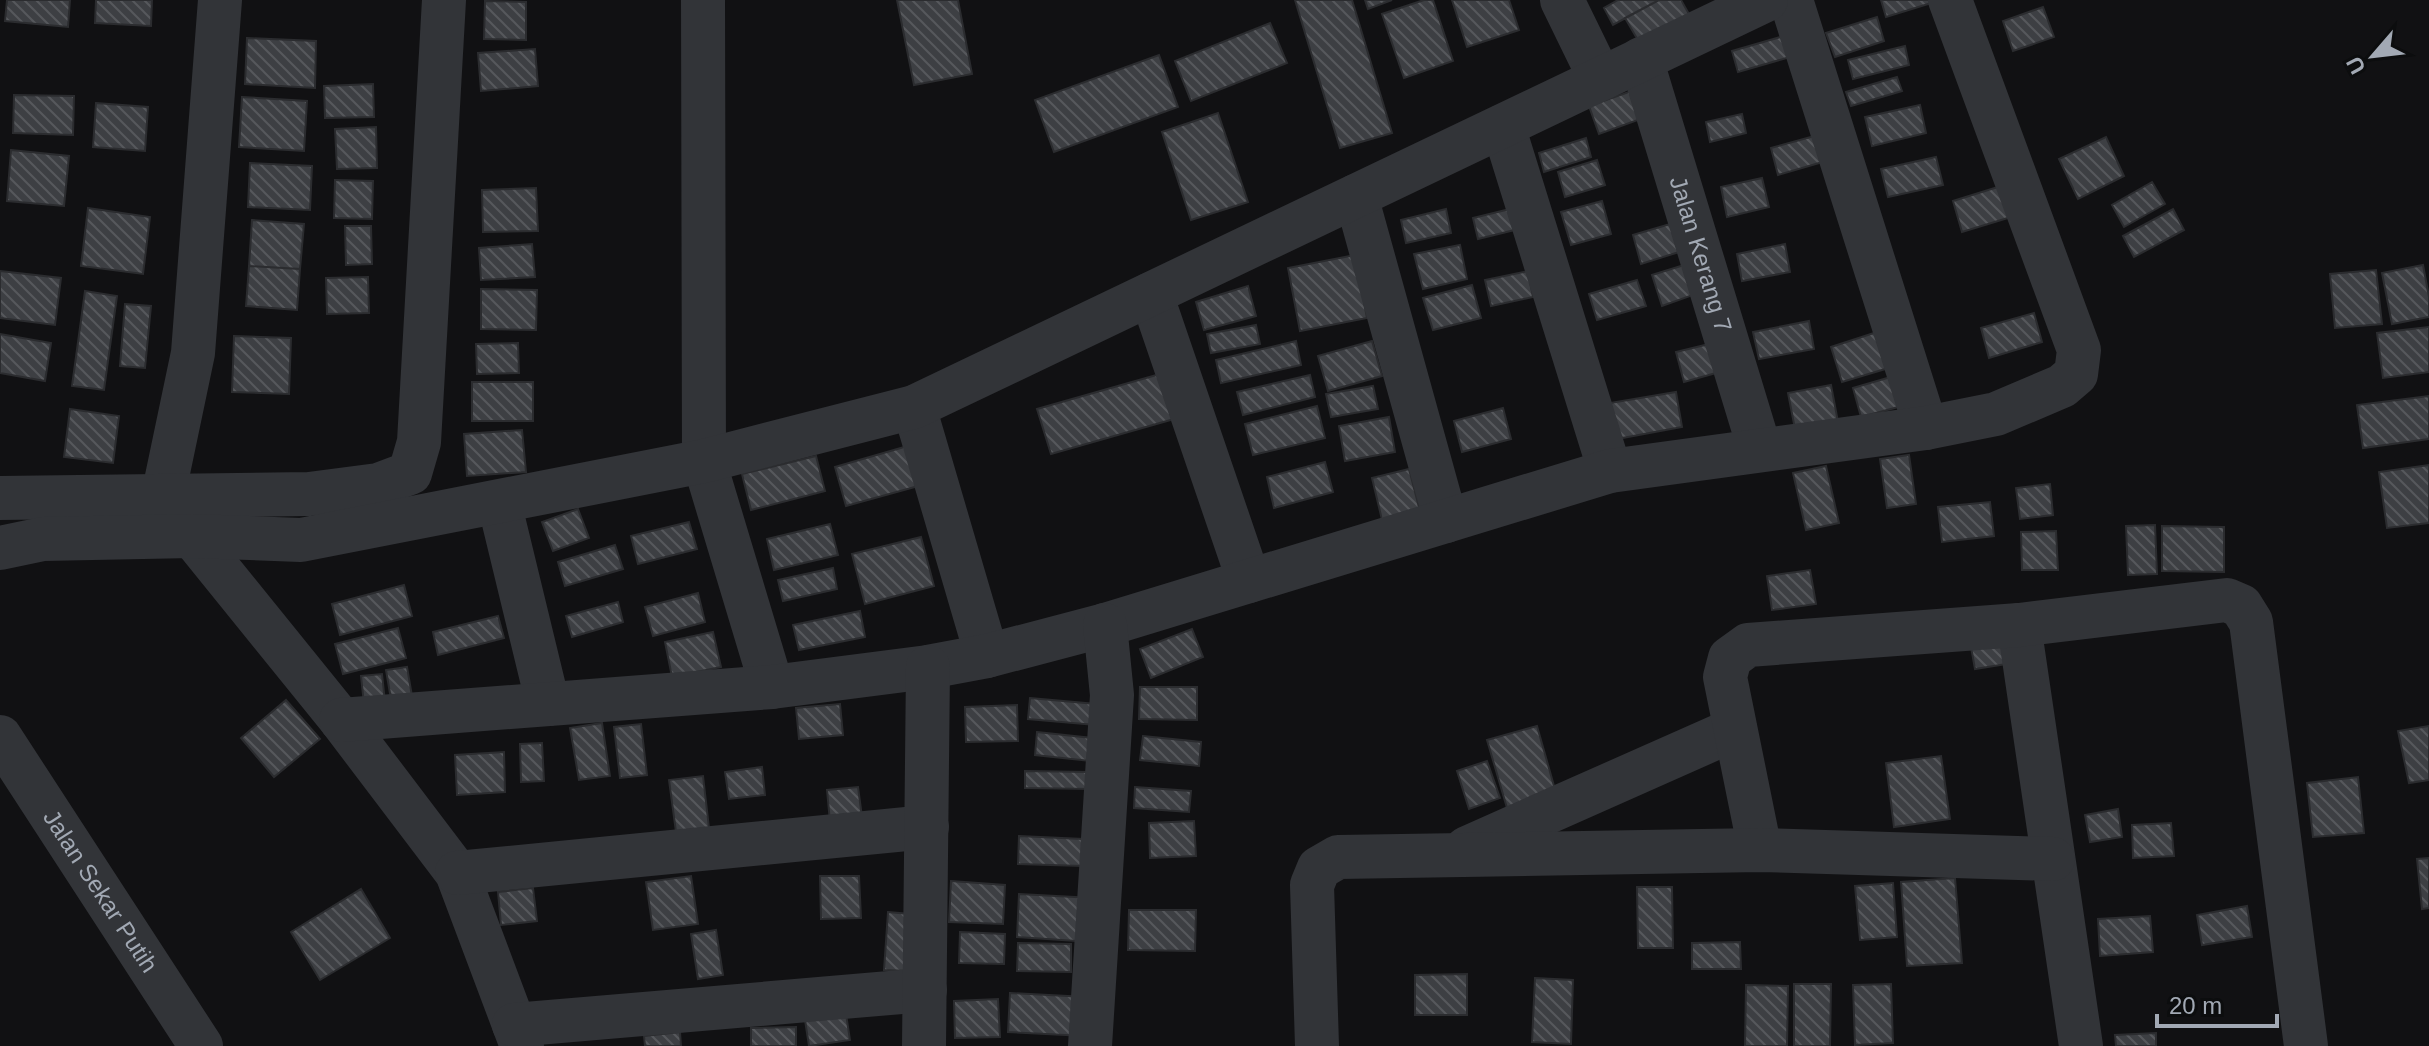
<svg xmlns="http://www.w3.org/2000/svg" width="2429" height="1046" viewBox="0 0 2429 1046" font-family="Arial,sans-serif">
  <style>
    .building { fill: url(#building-back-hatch); stroke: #2b2c2f; stroke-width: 2 }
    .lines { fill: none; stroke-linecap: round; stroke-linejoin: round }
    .minor { stroke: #323438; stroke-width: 44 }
    .labels { text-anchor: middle; stroke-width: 6; stroke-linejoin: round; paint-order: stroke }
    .street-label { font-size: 24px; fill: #a2a9b4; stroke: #0c0d0e }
  </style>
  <defs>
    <pattern id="building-back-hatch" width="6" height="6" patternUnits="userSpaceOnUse" patternTransform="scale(2)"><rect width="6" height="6" fill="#3d3f43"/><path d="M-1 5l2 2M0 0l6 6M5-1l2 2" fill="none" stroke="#56585c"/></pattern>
  </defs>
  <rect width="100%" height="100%" fill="#111113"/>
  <path class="building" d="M7 0H70L68 27 5 21Z
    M96 0H152L151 26 95 23Z
    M897 0H958L972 74 914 85Z
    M1295 0H1352L1392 133 1340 148Z
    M1365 0H1392L1368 9Z
    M1424 0H1433L1453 61 1404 78 1382 14Z
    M1452 0H1509L1519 30 1467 47Z
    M1618 0H1659L1613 25 1604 8Z
    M1659 0H1681L1689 14 1639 42 1625 18Z
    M1881 0H1941L1886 17Z
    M485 1 526 2V40L484 39Z
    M2043 7 2054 37 2013 51 2003 21Z
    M1877 17 1884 41 1835 57 1826 33Z
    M1270 23 1287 63 1191 101 1175 61Z
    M1784 36 1790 57 1738 72 1732 51Z
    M247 38 316 41 315 88 245 84Z
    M1905 46 1909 65 1853 79 1848 60Z
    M535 49 538 86 481 91 478 53Z
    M1159 55 1178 107 1054 152 1035 100Z
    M1897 77 1902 91 1851 106 1846 92Z
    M373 84 374 117 325 118 324 86Z
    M1640 88 1649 116 1599 134 1589 106Z
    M14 95 74 96 73 135 13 133Z
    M242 97 307 101 304 151 239 147Z
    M96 103 148 107 145 151 93 147Z
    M1920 105 1926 133 1872 146 1865 117Z
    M1218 113 1248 202 1191 220 1162 132Z
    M1742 114 1746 133 1710 142 1706 122Z
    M376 127 377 168 337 169 335 129Z
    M1818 135 1826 161 1778 175 1771 148Z
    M2106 137 2124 176 2078 199 2059 159Z
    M1586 138 1591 157 1544 172 1539 153Z
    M11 150 69 156 64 206 7 201Z
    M1936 157 1943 185 1888 197 1881 169Z
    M1597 160 1605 185 1565 197 1558 172Z
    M250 163 312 166 310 210 248 207Z
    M1762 178 1769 207 1727 217 1721 187Z
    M335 180 373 181 372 219 334 218Z
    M2152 182 2165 204 2124 227 2112 205Z
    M2001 186 2011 217 1962 232 1953 201Z
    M536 188 538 231 483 232 482 190Z
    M1602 201 1611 234 1571 245 1561 212Z
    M1518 207 1523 228 1478 239 1473 218Z
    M88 208 150 217 143 274 81 266Z
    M1446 209 1451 233 1406 243 1401 220Z
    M2173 209 2184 230 2134 257 2123 236Z
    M252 220 304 224 300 269 249 266Z
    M1670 224 1679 252 1641 264 1633 235Z
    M345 226H371L372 264 346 265Z
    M532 244 535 277 481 280 479 248Z
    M1785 244 1790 272 1742 281 1737 254Z
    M1460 245 1467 279 1423 289 1414 254Z
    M1355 255 1367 318 1300 331 1288 268Z
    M1684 265 1693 295 1662 306 1652 275Z
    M2423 265 2429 297V317L2392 324 2382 273Z
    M249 266 300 269 297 310 246 306Z
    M2376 270 2382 324 2335 328 2330 274Z
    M0 271 61 278 55 325 0 318Z
    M1528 271 1533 297 1491 306 1485 280Z
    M368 277 369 313 327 314 326 278Z
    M1637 280 1646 306 1597 320 1589 294Z
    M1472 285 1481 318 1433 330 1423 298Z
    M1248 286 1256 316 1204 330 1196 302Z
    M481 289 537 290 536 330 481 329Z
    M85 291 117 296 104 390 72 386Z
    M125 304 151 306 145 368 120 366Z
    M2034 313 2042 342 1989 358 1981 328Z
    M1809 321 1814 349 1759 359 1753 332Z
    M1256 325 1260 344 1211 353 1207 334Z
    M2429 327V372L2383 378 2377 333Z
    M1880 331 1892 367 1842 382 1831 347Z
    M0 334 51 343 45 381 0 373Z
    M234 336 291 338 289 394 232 392Z
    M1296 341 1301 365 1221 383 1216 360Z
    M1372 341 1382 376 1328 391 1318 356Z
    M518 343 519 373 477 374 476 344Z
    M1709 344 1716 373 1684 382 1676 352Z
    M1167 372 1181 417 1051 454 1037 409Z
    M1310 375 1315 397 1243 415 1237 392Z
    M1894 376 1902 406 1861 417 1853 388Z
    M472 382H533V421H472Z
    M1831 385 1838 422 1795 429 1788 393Z
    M1373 386 1378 409 1331 417 1326 394Z
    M1676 392 1682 427 1617 439 1610 403Z
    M2429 396V439L2363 448 2357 405Z
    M1317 406 1325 438 1253 455 1245 424Z
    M1503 408 1511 439 1462 452 1454 421Z
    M70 409 119 416 113 463 64 457Z
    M1389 417 1395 452 1345 461 1339 426Z
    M522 430 526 472 467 476 464 434Z
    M911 445 922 485 846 506 835 467Z
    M1909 455 1916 504 1887 508 1880 459Z
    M816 456 825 491 751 510 742 474Z
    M1325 462 1333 492 1274 508 1267 477Z
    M2429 465V523L2387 528 2379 472Z
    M1826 466 1839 523 1806 530 1793 473Z
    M1409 469 1421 515 1383 524 1372 478Z
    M2050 484 2053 515 2020 519 2016 488Z
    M1990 502 1994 536 1942 542 1938 507Z
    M578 509 589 538 553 551 542 522Z
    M689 522 697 549 638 564 631 536Z
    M830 524 838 555 774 570 767 539Z
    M2155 525 2157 574 2128 575 2126 526Z
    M2162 526 2224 527V572L2162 571Z
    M2056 531 2058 570H2022L2021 532Z
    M921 537 934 586 865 604 852 554Z
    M615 545 623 569 565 586 558 562Z
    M833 568 837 589 783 601 778 580Z
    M1810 570 1816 604 1772 610 1767 576Z
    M404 585 412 616 340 635 332 604Z
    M698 593 705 622 653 636 645 607Z
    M618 602 623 622 572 637 566 616Z
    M860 611 865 637 799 650 793 625Z
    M498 616 504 638 438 655 433 632Z
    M398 628 406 658 343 674 335 644Z
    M1192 629 1203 657 1151 678 1140 649Z
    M713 632 721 667 672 677 665 642Z
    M2009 641 2013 663 1975 669 1971 647Z
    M407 667 413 702 392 705 386 670Z
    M382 674 385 702 364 704 361 676Z
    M1140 687H1197V720L1139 719Z
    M1030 698 1096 704 1095 725 1028 719Z
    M286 700 320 739 274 777 241 738Z
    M840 704 843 735 799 739 796 708Z
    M1017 705 1018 741 966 742 965 707Z
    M602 723 610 776 579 780 570 728Z
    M641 724 647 775 620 778 614 727Z
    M1537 726 1556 793 1507 808 1487 740Z
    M2429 726V780L2409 783 2398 731Z
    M1037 732 1092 738 1090 761 1035 755Z
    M1143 736 1201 742 1199 766 1140 760Z
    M542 743 544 781 521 782 520 744Z
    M504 752 505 792 457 795 455 755Z
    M1941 756 1950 819 1894 827 1886 763Z
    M1487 761 1500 798 1469 809 1457 771Z
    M762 767 765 795 729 799 725 772Z
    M1025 771 1090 772V789L1025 788Z
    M703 776 709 828 676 832 669 780Z
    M2358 777 2364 833 2313 837 2307 783Z
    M858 787 862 817 830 822 827 790Z
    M1135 787 1191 791 1189 812 1134 808Z
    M2118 809 2122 837 2090 842 2085 815Z
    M1194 821 1196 856 1150 858 1149 823Z
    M2171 823 2174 856 2133 858 2132 825Z
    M1019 836 1083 839 1082 866 1018 864Z
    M2429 858V908L2422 909 2417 859Z
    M691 876 698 924 653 930 646 882Z
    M820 876H859L861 918 821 919Z
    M1955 878 1962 963 1907 966 1901 882Z
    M951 881 1005 885 1003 924 949 922Z
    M1893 883 1897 937 1860 940 1855 886Z
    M1637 887H1672L1673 948H1638Z
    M533 888 537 921 501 925 498 892Z
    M361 889 390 938 320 980 291 932Z
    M1019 894 1093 898 1091 942 1017 937Z
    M2247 906 2252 937 2202 945 2197 915Z
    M1129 910H1196L1195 951 1128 950Z
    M888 912 910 914 907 971 884 970Z
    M2150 916 2153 952 2100 956 2098 919Z
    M716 930 723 975 698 979 691 934Z
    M960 932 1005 934 1004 964 959 963Z
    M1740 942 1741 969H1692V943Z
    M1018 943 1071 944V972L1017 971Z
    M1467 974V1015H1415V975Z
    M1535 978 1573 980 1571 1044 1532 1042Z
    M1794 984H1831L1830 1046H1794Z
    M1891 984 1893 1043 1855 1045 1853 985Z
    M1746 985 1788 986 1787 1046H1745Z
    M1010 993 1086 997 1084 1036 1008 1032Z
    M998 999 1000 1037 955 1038 954 1001Z
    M846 1014 850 1040 809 1046 805 1020Z
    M796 1027V1046H751V1028Z
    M680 1032 681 1046H645L644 1036Z
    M2156 1033V1046H2116L2115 1035Z"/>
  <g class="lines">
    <g class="minor">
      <path d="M703 0 704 461 772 687"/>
      <path d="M1562 0 1600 78"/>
      <path d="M1791 0 1926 428"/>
      <path id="s1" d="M1641 59 1760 450"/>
      <path d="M1503 126 1610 471"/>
      <path d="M1356 196 1446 521"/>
      <path d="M1151 294 1249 581"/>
      <path d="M914 407 987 656"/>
      <path d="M163 496 193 353 220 0"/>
      <path d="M0 498 309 494 378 485 410 473 419 442 444 0"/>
      <path d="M499 502 548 704"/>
      <path d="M192 536 341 720 457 873 522 1046"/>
      <path d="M0 548 43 539 192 536 301 540 704 461 914 407 1766 0"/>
      <path d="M2019 625 2081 1046"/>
      <path d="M341 720 772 687 928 667 987 656 1105 625 1610 471 1926 428 1996 414 2062 386 2076 374 2079 350 1950 0"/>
      <path id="s2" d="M0 737 201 1046"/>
      <path d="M1467 848 1735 729"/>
      <path d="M1760 850 1725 677 1730 658 1748 645 2019 625 2227 600 2241 606 2251 622 2306 1046"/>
      <path d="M457 873 927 827"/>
      <path d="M514 1025 925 990"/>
      <path d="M924 1046 928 667"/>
      <path d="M1090 1046 1112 695 1105 625"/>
      <path d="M1317 1046 1312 885 1319 868 1338 857 1760 850 2053 859"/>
    </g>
  </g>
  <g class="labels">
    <g class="street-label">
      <text dy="8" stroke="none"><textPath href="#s1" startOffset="204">Jalan Kerang 7</textPath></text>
      <text dy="8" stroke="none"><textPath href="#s2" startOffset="184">Jalan Sekar Putih</textPath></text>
    </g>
  </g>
  <g transform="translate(2373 56) rotate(242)" stroke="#0c0d0e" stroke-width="6" paint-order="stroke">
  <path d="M0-6L14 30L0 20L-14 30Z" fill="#a2a9b4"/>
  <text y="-12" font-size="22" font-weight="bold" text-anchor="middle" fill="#a2a9b4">U</text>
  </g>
  <path d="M2157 1014v12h120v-12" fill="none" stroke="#a2a9b4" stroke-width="4"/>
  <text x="2169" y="1014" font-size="24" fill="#a2a9b4" stroke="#0c0d0e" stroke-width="6" paint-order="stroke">20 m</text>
</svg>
